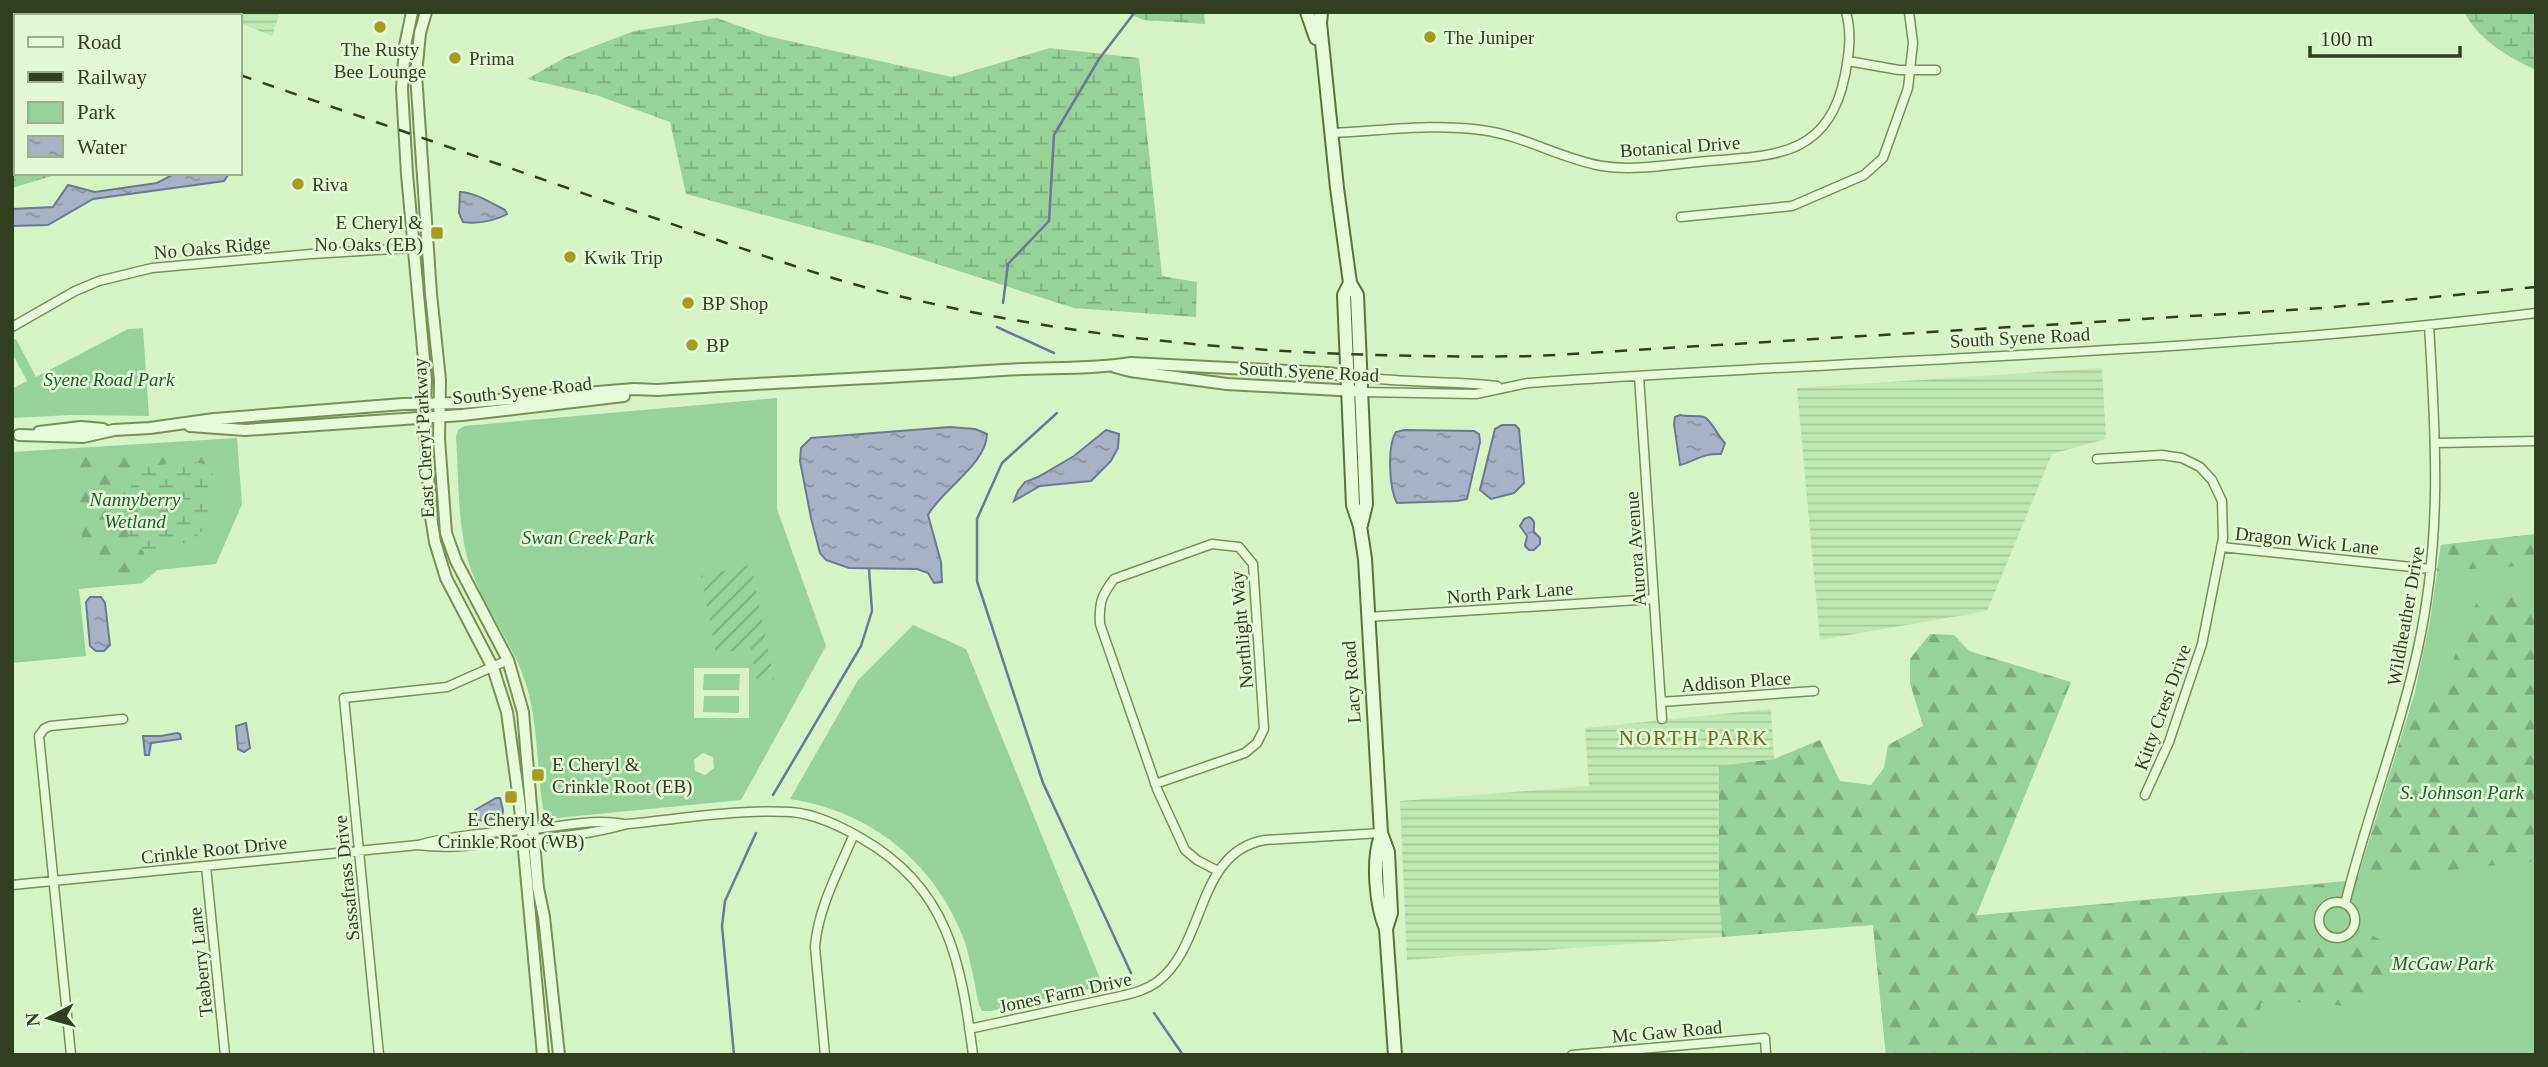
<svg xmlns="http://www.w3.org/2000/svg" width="2548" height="1067" viewBox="0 0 2548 1067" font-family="Georgia,serif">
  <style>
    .farmland { fill: url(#farmland-rules) }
    .green { fill: #97d299; fill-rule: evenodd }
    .forest { fill: url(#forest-firs) }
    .wetland { fill: url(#wetland-marsh) }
    .garden { fill: url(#garden-furrows) }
    .water { fill: url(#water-ripples); stroke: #6c7995; stroke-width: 2 }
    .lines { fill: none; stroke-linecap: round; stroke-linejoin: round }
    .stream { stroke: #6c7995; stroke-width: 2.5 }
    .minor-casing { stroke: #769058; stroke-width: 11 }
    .tertiary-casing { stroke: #769058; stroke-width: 14 }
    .secondary-casing { stroke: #5a723b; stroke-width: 16 }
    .minor { stroke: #e6fcd9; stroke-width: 8 }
    .tertiary { stroke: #e6fcd9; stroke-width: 10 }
    .secondary { stroke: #e6fcd9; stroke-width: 12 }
    .rail { stroke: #313f1e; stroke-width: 2.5; stroke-dasharray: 12 12; stroke-linecap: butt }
    .poi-dot { fill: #a69b22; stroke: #e2f9d5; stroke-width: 2.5 }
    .labels { text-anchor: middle; stroke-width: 5; stroke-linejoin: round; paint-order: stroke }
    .poi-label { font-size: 19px; fill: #313f1e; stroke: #e2f9d5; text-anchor: start }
    .street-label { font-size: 19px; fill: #313f1e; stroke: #e2f9d5 }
    .park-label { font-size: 19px; font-style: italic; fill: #225d2d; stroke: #e2f9d5 }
    .neighbourhood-label { font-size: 21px; letter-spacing: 2px; fill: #647018; stroke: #e2f9d5 }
  </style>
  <defs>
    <pattern id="farmland-rules" width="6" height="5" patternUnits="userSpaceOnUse" patternTransform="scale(1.75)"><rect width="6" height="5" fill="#bee9b1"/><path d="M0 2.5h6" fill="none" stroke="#a4c998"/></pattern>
    <pattern id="forest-firs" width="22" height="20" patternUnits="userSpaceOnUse" patternTransform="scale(1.75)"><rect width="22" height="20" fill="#97d299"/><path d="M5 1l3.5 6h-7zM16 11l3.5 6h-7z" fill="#7cac7c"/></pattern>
    <pattern id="wetland-marsh" width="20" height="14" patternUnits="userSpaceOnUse" patternTransform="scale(1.75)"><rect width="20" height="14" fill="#97d299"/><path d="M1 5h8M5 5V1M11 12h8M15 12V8" fill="none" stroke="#7cac7c"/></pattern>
    <pattern id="garden-furrows" width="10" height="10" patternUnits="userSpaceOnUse" patternTransform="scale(1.75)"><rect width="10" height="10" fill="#97d299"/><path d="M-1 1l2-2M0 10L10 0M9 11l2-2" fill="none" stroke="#7cac7c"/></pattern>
    <pattern id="water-ripples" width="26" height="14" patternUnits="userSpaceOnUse" patternTransform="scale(1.75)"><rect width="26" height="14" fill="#a7b2c6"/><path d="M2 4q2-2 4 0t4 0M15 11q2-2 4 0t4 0" fill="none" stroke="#8992a0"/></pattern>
  </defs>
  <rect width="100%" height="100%" fill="#d6f3c4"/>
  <path class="farmland" d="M215 12H280L272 36 240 23V16H224Z
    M2102 368 2106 439 2052 454 1987 611 1820 640 1797 388Z
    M1771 709 1774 759 1719 766V896L1722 937 1407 960 1400 801 1589 786 1585 728Z"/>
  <path class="green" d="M143 328 149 416 71 415 12 418V389L27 381 12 353V341L16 339 36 377 128 329Z
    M777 398V509L826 646 741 800 557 818 548 817 543 809C537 769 538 726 527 687 514 645 486 611 471 570 457 529 459 481 456 437L458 430 464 426ZM694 668H749V718H694ZM703 753 713 757 714 768 705 775 695 771 694 760Z
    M237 438 242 504 216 564 158 570 142 583 79 589 86 656 12 663V452Z
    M2536 534V1055H1886L1873 925 2357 880 2414 696 2430 621 2441 545Z
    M913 625 966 649 1103 986 991 1011H982L979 1005C974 983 971 959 963 937 934 862 870 811 790 799L858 680Z
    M704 674H740L739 690H703Z
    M704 696H739V713L703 712Z"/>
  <path class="forest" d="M140 450 200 455 211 454 213 467 196 462 128 536 144 552 142 583 118 585C109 568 96 565 78 559L82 536 75 457Z
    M2536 534V565L2437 571 2441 545Z
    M2506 592 2530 599 2536 612V861L2357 880 2414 696 2438 697 2478 599Z
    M1930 634 1954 635 1969 651 2071 682 1976 916 2325 884 2326 892 2313 902 2304 916 2308 939 2334 948 2363 931 2390 944 2397 973 2346 1006 2299 1002 2261 1003 2257 1034 2246 1055H1886L1873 925 1722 937 1719 896V766L1774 759 1820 740 1840 781 1871 785 1884 768 1888 745 1923 726 1910 683V659Z"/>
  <path class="wetland" d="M1124 12H1204L1205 24 1144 20Z
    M2464 12H2536V70C2508 57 2479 40 2464 12Z
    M717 18 767 36 952 77 1050 48 1139 58 1162 276 1197 282 1196 317 1074 308 884 247 686 194 670 122 596 95 527 79 566 57 634 31Z
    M12 23H16V173H62L12 188Z
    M196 462 213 467C212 490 215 525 193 539 182 546 157 549 144 552L128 536 124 498 143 466Z"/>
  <path class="garden" d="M751 565 774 679 757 682 751 648 716 654 701 576Z"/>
  <path class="water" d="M176 173 228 175 224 181 93 199 48 225 12 226V209L53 207 68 185 95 192 157 183Z
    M460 192C474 192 493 204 505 210L507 214C495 221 477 224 463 222L459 213Z
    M1680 415C1688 417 1696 415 1704 417 1711 419 1718 437 1725 443L1721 454C1702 453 1696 461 1680 465L1674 424 1675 417Z
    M1502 425H1515L1519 429 1524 483 1514 493 1491 499 1480 490 1495 429Z
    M950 427 975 429 987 434C986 465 942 489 928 515L941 562 942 582 934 583 928 573 917 569 849 568 826 560 820 553 811 518 800 461 801 448 811 438Z
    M1106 430 1119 434 1118 448 1111 461 1091 481 1040 486 1014 501 1018 491 1025 482 1038 477 1074 456Z
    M1404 430 1474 431 1479 434 1480 442 1467 499 1457 501 1397 503C1389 488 1387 446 1396 432Z
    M1529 517C1537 521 1533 525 1534 532L1540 538V544L1534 550H1529L1525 546 1527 536 1520 526 1524 519Z
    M90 597H101L105 603 110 645 104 651H96L90 646 86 602Z
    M246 723 250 748 244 752 238 749 236 726Z
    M177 733 180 734 181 739 151 743 149 755H145L143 736H161Z
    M496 798H500L503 810 502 818 475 821V810Z"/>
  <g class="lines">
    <path class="stream" d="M12 130 16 126
      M1003 303 1008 264 1049 221 1054 135 1099 59 1135 12
      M997 327 1054 353
      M1057 413 1002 463 977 519V581L1043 783 1131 973
      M773 795 861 646 872 611 869 569
      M1154 1013 1183 1055
      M734 1055 722 926 725 901 756 833"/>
    <g class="minor-casing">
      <path id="minor" d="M1848 61 1899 70H1936
        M1332 133C1382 131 1431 123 1481 130 1523 135 1561 159 1602 166 1633 171 1667 165 1698 162 1769 155 1828 161 1845 75 1849 54 1852 34 1846 12
        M1681 217 1792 206 1864 175 1883 158 1908 88 1913 43 1909 12
        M12 327 75 291 99 281 152 268 311 254 427 247
        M1639 376 1662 719
        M1361 377C1406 383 1452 381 1497 386
        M1361 392 1476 394 1528 383C1864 359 2202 354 2536 313
        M2437 443 2536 441
        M2097 459 2162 455 2182 458 2200 467 2212 480 2222 501 2223 538 2202 644 2169 742 2145 795
        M2221 547 2431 569
        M1367 617 1654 599
        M1661 702 1814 691
        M1155 784 1245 753 1257 743 1264 729 1253 564 1239 547 1212 544 1114 579C1101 596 1099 603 1100 624L1152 774 1157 789 1185 850 1197 860 1218 871
        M418 845C447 849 475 845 504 842 544 838 587 836 627 824 681 819 737 809 791 812 816 814 840 826 861 838 949 888 961 962 973 1055
        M206 866 225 1055
        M12 885 418 845C458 834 501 832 542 828 569 825 597 819 624 824
        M2319 920a18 18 0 1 1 36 0a18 18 0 1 1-36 0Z
        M2345 904C2366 818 2399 735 2418 648 2442 538 2436 437 2429 325
        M969 1029 1121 996C1134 993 1146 990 1157 982 1207 945 1195 852 1265 840L1381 833
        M71 1055 39 736 44 729 50 726 123 719
        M379 1055 344 698 447 687 508 660
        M825 1055 815 947C818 908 839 870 854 834
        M1572 1055 1765 1038 1766 1055"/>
    </g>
    <g class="tertiary-casing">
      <path id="tertiary" d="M412 12 405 46 402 89 407 174 426 381 424 417 431 517 435 542 446 578 493 668 507 712 520 807 543 1055
        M426 12 420 33 416 74 431 294 440 380 439 439 446 533 456 561 508 660 523 712 538 888 544 917 559 1055
        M1115 367 1130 371 1227 384 1357 391
        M190 426 245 430 462 415 624 396
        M39 432 81 427 103 429
        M19 435 83 437 114 430 150 428 214 419 403 404 461 403 634 389 658 390C773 382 888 378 1003 370 1045 367 1089 370 1131 363L1327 373 1361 377"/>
    </g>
    <g class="secondary-casing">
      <path id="secondary" d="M1307 12 1316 38
        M1321 12 1320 23 1337 188 1350 283 1357 295 1366 504 1361 525
        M1350 283 1344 295 1353 505 1360 526 1365 559 1381 833 1388 852 1391 913 1386 929
        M1381 836C1372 860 1376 905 1386 929L1395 1055"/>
    </g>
    <use href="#minor" class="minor"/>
    <use href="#tertiary" class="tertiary"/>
    <use href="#secondary" class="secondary"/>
    <path class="rail" d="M12 15 18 16
      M240 75C373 121 507 167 640 213 731 244 822 279 916 300 1119 347 1329 359 1537 356L2323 308 2536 287"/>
  </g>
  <g class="poi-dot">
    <circle cx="380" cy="27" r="7"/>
    <circle cx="1430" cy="37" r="7"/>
    <circle cx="455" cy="58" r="7"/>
    <circle cx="298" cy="184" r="7"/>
    <rect x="430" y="226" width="14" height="14" rx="3.5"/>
    <circle cx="570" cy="257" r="7"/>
    <circle cx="688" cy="303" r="7"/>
    <circle cx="692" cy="345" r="7"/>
    <rect x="531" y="768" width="14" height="14" rx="3.5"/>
    <rect x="504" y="790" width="14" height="14" rx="3.5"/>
  </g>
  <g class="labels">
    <g class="poi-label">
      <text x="1444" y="44">The Juniper</text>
      <text x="380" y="56" text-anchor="middle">The Rusty<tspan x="380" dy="22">Bee Lounge</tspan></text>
      <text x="469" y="65">Prima</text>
      <text x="312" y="191">Riva</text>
      <text x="423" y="229" text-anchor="end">E Cheryl &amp;<tspan x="423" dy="22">No Oaks (EB)</tspan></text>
      <text x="584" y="264">Kwik Trip</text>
      <text x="702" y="310">BP Shop</text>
      <text x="706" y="352">BP</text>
      <text x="552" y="771">E Cheryl &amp;<tspan x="552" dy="22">Crinkle Root (EB)</tspan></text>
      <text x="511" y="826" text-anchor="middle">E Cheryl &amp;<tspan x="511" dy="22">Crinkle Root (WB)</tspan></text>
    </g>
    <g class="street-label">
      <text transform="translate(1680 146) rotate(-4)" y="7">Botanical Drive</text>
      <text transform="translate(212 247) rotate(-5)" y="7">No Oaks Ridge</text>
      <text transform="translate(2020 337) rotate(-3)" y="7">South Syene Road</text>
      <text transform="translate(1309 371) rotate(3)" y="7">South Syene Road</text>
      <text transform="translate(522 390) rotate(-6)" y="7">South Syene Road</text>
      <text transform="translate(423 438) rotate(-93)" y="7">East Cheryl Parkway</text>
      <text transform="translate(2307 540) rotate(6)" y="7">Dragon Wick Lane</text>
      <text transform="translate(1635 549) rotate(-94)" y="7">Aurora Avenue</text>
      <text transform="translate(1510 592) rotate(-4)" y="7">North Park Lane</text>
      <text transform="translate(2405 616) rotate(-80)" y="7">Wildheather Drive</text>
      <text transform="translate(1241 630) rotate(-95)" y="7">Northlight Way</text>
      <text transform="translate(1736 681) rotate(-4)" y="7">Addison Place</text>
      <text transform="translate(1351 682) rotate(-94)" y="7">Lacy Road</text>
      <text transform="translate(2162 707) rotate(-70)" y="7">Kitty Crest Drive</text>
      <text transform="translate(214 849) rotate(-6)" y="7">Crinkle Root Drive</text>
      <text transform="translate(346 878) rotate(-96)" y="7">Sassafrass Drive</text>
      <text transform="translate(200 962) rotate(-96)" y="7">Teaberry Lane</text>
      <text transform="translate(1065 992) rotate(-12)" y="7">Jones Farm Drive</text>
      <text transform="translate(1667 1031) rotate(-5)" y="7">Mc Gaw Road</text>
    </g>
    <g class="park-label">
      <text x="109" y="386">Syene Road Park</text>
      <text x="135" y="506">Nannyberry<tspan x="135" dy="22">Wetland</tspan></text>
      <text x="588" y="544">Swan Creek Park</text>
      <text x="2462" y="799">S. Johnson Park</text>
      <text x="2443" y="970">McGaw Park</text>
    </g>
    <g class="neighbourhood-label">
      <text x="1694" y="745">NORTH PARK</text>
    </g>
  </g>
  <rect width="2548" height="1067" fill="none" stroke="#313f1e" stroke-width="28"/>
  <rect x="14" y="14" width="228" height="161" fill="#e2f9d5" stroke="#9baf8c" stroke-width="2"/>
  <rect x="28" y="37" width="35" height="10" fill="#e6fcd9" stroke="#9baf8c" stroke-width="2"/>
  <text x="77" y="49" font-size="21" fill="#313f1e">Road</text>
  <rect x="28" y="72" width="35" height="10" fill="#313f1e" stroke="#9baf8c" stroke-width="2"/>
  <text x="77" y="84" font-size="21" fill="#313f1e">Railway</text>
  <rect x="28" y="102" width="35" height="21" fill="#97d299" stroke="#9baf8c" stroke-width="2"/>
  <text x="77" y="119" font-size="21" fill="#313f1e">Park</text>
  <rect x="28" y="136" width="35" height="21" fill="url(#water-ripples)" stroke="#9baf8c" stroke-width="2"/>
  <text x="77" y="154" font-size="21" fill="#313f1e">Water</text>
  <g transform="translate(49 1018) rotate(264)" stroke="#e2f9d5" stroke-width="5" paint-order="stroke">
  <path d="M0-5L12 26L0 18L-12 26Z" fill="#313f1e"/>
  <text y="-10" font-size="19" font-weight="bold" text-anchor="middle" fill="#313f1e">N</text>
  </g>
  <path d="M2310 46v10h150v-10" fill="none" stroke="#313f1e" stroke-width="3.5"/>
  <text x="2320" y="46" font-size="21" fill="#313f1e" stroke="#e2f9d5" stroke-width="5" paint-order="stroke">100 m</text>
</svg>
